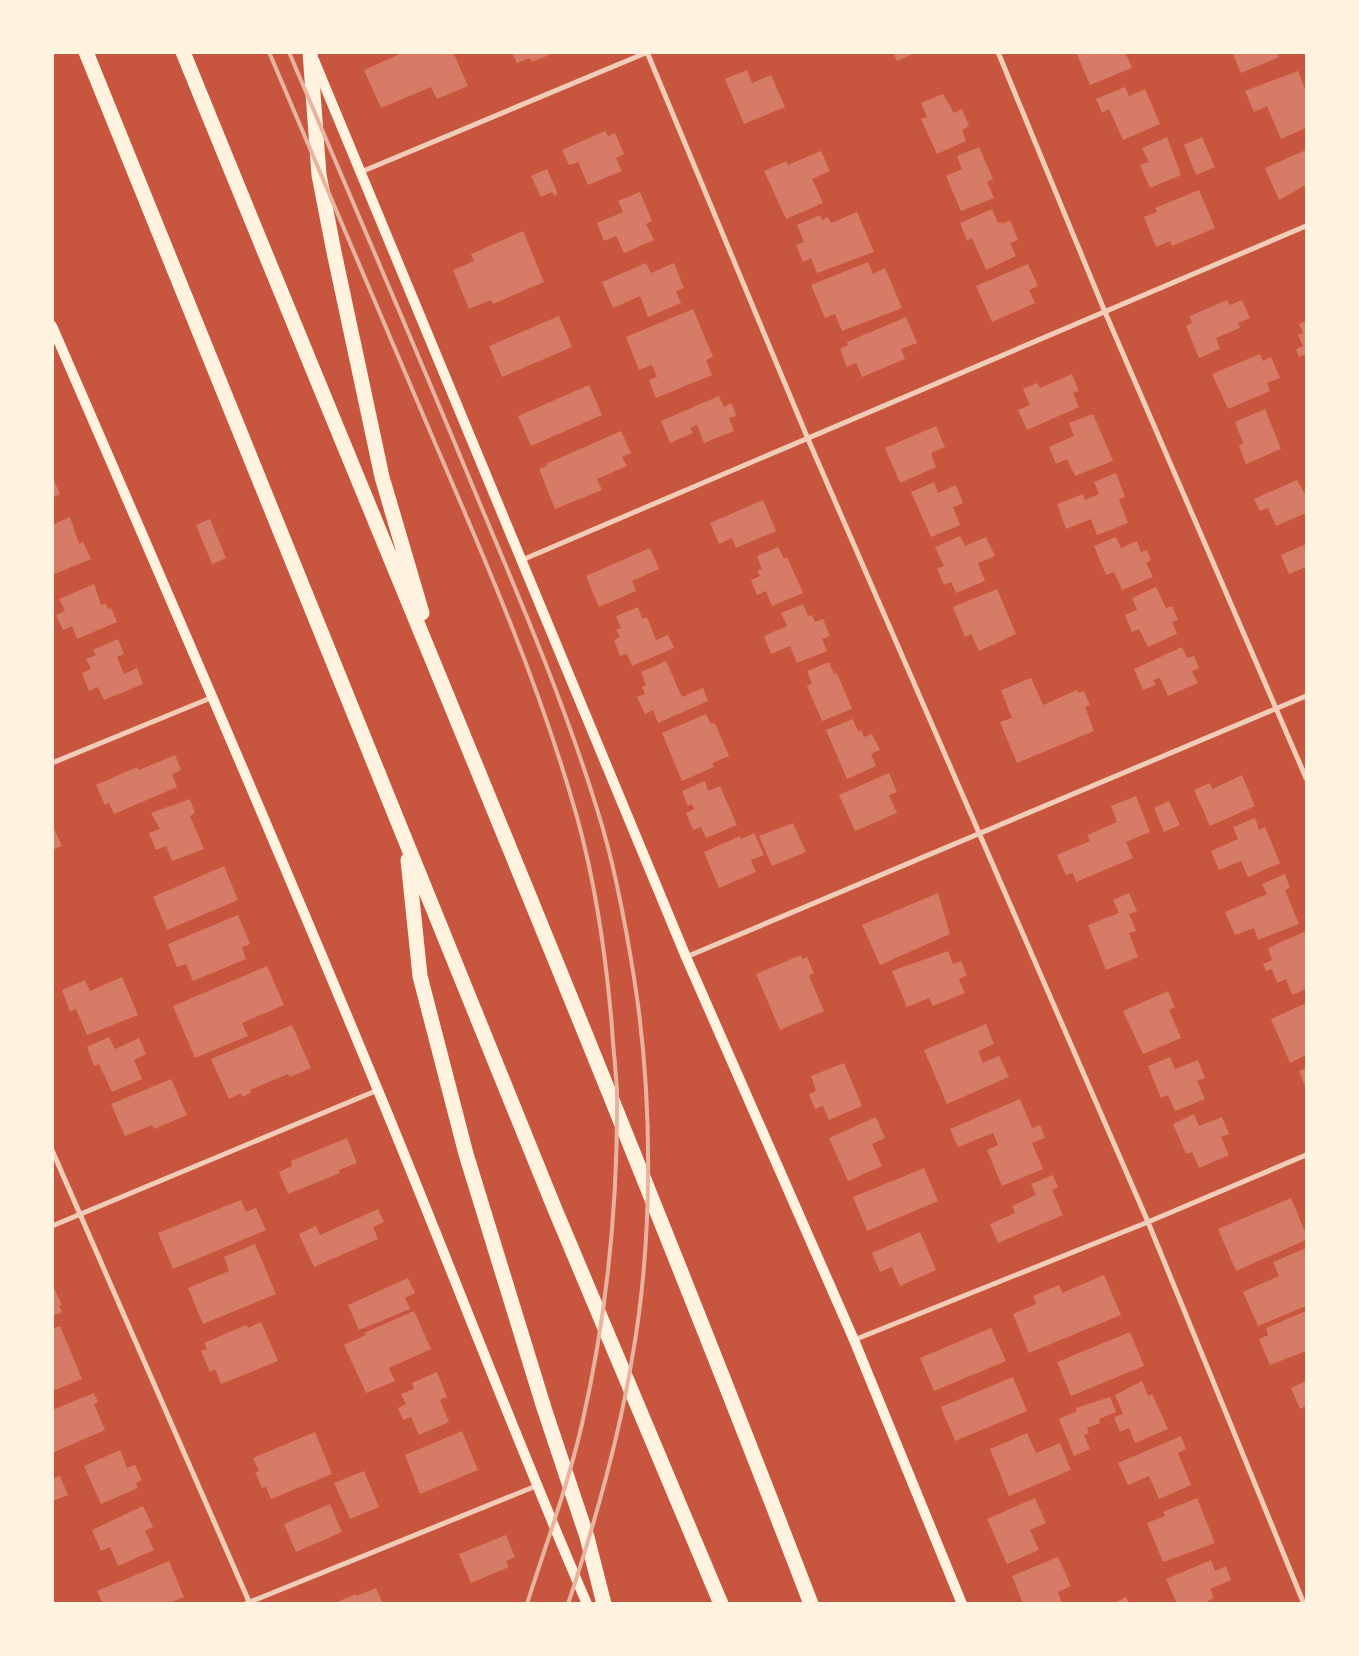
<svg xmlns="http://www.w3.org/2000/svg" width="1359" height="1656" viewBox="0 0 1359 1656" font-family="Montserrat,sans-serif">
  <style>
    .building { fill: #d67c66 }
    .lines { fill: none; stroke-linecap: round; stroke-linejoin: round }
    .minor { stroke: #f1ccb7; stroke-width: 5 }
    .secondary { stroke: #fff3e0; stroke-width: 10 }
    .motorway { stroke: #fff3e0; stroke-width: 15 }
    .rail { stroke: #e9b49f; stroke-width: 4 }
  </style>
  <rect width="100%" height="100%" fill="#c8553d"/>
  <path class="building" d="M404 52H453L468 86 437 99 431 87 381 108 364 70Z
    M893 52H918L897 61Z
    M1076 52H1125L1132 68 1090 85Z
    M1232 52H1277L1279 57 1241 73Z
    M512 53H554L532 62 530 58 517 63Z
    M747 70 752 83 771 75 785 107 744 124 725 79Z
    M1298 71 1306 91V128L1281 139 1267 106 1254 112 1245 91Z
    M1125 87 1129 96 1145 89 1160 124 1123 140 1109 109 1102 113 1096 99Z
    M943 94 954 113 962 109 969 126 962 130 966 141 937 154 921 119 927 117 921 103Z
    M605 131 608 136 615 133 624 154 616 158 622 171 588 185 578 162 569 165 562 150Z
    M1167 137 1181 175 1150 188 1140 165 1149 162 1142 148Z
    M1202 137 1215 167 1196 175 1184 145Z
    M979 147 993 179 987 182 994 198 961 211 946 176 962 169 957 156Z
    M1306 150V185L1279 200 1265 168Z
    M821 151 830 171 812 179 823 203 786 219 764 171 786 161 788 165Z
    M547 169 558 194 554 196 552 192 541 197 531 176Z
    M1199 190 1215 228 1172 246 1170 241 1156 247 1144 217 1157 212 1155 208Z
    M640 192 652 221 646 224 654 240 624 253 616 236 604 241 597 223 623 212 618 201Z
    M992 209 998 223 1001 222 1002 224 1010 220 1018 240 1010 243 1016 256 986 270 972 238 967 241 960 223Z
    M857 212 874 252 817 273 811 258 803 262 796 245 804 242 797 225 820 215 822 220 828 217 831 223Z
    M523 231 544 282 493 304 491 300 469 309 453 270 474 261 471 254Z
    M868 262 873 274 885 268 902 308 842 331 835 314 825 318 811 285Z
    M646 263 651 273 674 263 684 288 676 291 681 303 648 317 640 296 613 308 602 282Z
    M1028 264 1038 286 1029 290 1035 303 992 322 976 286Z
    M1227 300 1230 305 1242 300 1250 318 1238 323 1240 328 1216 338 1220 349 1199 358 1186 326 1192 323 1190 316Z
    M693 309 713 357 706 360 712 375 656 398 649 380 657 377 652 365 639 370 626 337Z
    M559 316 572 347 502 377 489 346Z
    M906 317 917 343 901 349 905 359 862 377 856 363 847 367 840 349 848 345 847 342Z
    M1306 321V354L1299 357 1296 349 1303 346 1298 335 1303 333 1299 324Z
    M1260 354 1263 361 1271 357 1280 378 1267 383 1270 391 1228 409 1212 374Z
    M1072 374 1079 391 1073 393 1079 407 1027 430 1018 410 1030 405 1023 389 1037 383 1040 388Z
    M589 385 602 415 531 446 518 416Z
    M719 396 724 407 731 403 734 409 736 416 729 418 734 431 704 443 697 425 690 428 693 433 670 443 661 421Z
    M1265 409 1281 449 1246 464 1239 446 1243 443 1235 422Z
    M1093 414 1113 461 1075 476 1067 459 1056 464 1049 447 1074 436 1069 423Z
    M936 426 945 447 931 453 936 467 900 483 885 448Z
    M621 431 631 453 622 457 627 466 597 479 602 490 555 509 539 469 547 466 546 464Z
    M1116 473 1125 497 1119 499 1128 523 1097 535 1091 519 1066 529 1057 504 1083 494 1085 500 1099 494 1094 482Z
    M52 476 60 494 52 498Z
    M1297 480 1306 496V513L1276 526 1268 508 1260 511 1254 499Z
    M934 482 938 493 956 485 963 503 953 507 960 525 931 537 911 492Z
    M763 500 776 531 736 548 732 538 719 544 710 523Z
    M70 517 79 544 83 542 91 559 52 575V525Z
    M210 519 226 558 212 564 196 525Z
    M960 536 965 546 986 537 995 556 978 563 985 581 956 593 951 582 944 585 937 569 944 566 935 547Z
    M1116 537 1121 548 1137 541 1141 552 1147 550 1151 560 1146 563 1153 577 1122 590 1114 572 1106 575 1094 546Z
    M1306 544V567L1289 574 1281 555Z
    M778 547 784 559 787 557 803 593 772 606 766 591 757 595 751 580 760 576 757 571 762 569 757 556Z
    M650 548 659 569 632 581 636 591 599 607 586 576Z
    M94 584 101 605 106 604 108 609 111 608 117 622 77 639 72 626 63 630 56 615 65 611 59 599Z
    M1156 587 1166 608 1172 606 1178 620 1172 622 1177 634 1148 647 1139 629 1132 632 1125 615 1137 610 1132 598Z
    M997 589 1016 634 979 651 971 634 965 637 953 607Z
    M803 604 808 616 812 615 815 622 823 619 830 636 822 639 827 651 797 663 790 646 771 654 764 636 787 626 781 613Z
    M638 607 642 619 647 617 656 640 668 635 674 648 632 666 627 654 620 656 614 640 620 637 616 630 621 628 616 616Z
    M118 639 124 654 117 657 124 674 137 668 143 684 104 700 98 687 89 691 82 673 91 669 86 659 96 655 93 650Z
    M1182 647 1187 658 1194 656 1199 668 1192 671 1198 683 1168 696 1160 678 1153 680 1156 685 1143 690 1134 669Z
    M666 661 682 697 703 688 708 701 658 723 653 710 645 714 637 697 645 694 642 687 646 685 641 672Z
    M829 662 834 674 837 673 852 709 822 721 807 686 812 683 807 671Z
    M1031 678 1043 705 1077 690 1079 693 1084 691 1090 705 1085 707 1094 731 1017 763 1000 722 1012 718 1001 690Z
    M706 714 711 724 715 723 729 756 712 763 714 767 682 781 662 733Z
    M853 719 858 732 861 730 864 737 872 734 880 750 871 754 876 766 847 779 826 730Z
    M175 755 181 770 172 774 177 787 114 814 109 803 105 805 96 785 137 767 139 770Z
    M889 773 897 792 889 795 897 813 855 831 839 795Z
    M1242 775 1255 806 1210 826 1194 790 1210 783 1212 789Z
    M705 781 708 791 720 786 737 825 706 838 701 827 693 830 686 813 694 809 692 804 688 806 682 791Z
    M1136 796 1150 832 1126 842 1133 858 1076 882 1073 873 1066 875 1057 855 1090 841 1087 835 1117 822 1111 806Z
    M190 799 195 813 190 816 204 849 172 861 166 846 156 850 149 833 160 829 151 813Z
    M1169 801 1180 825 1164 832 1154 808Z
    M1255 818 1259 830 1265 827 1280 863 1248 877 1241 861 1219 870 1211 851 1238 839 1233 827Z
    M793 823 806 852 772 866 759 836Z
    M52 824 62 846 52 850Z
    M754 833 764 855 751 860 756 872 719 888 704 852 740 836 741 839Z
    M224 866 238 900 167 930 153 897Z
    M1285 874 1290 888 1285 890 1299 924 1258 940 1254 928 1235 935 1225 912 1267 894 1262 884Z
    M938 893 950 934 880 965 862 925Z
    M1129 893 1137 911 1129 914 1136 931 1129 933 1138 957 1106 970 1088 925 1119 913 1113 900Z
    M238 915 250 944 242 947 246 959 193 981 186 964 177 967 168 944Z
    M1306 931V989L1292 995 1286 979 1277 983 1272 969 1266 971 1263 964 1272 960 1268 948Z
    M948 951 953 964 961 961 967 975 959 979 965 993 933 1006 929 998 907 1007 892 971Z
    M801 955 802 959 807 957 814 973 809 976 824 1011 780 1030 756 974Z
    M267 966 284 1005 242 1023 248 1036 195 1058 173 1006Z
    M122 977 138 1015 87 1035 76 1009 70 1012 62 990 85 980 90 991Z
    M1168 991 1175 1007 1169 1010 1181 1038 1143 1054 1123 1011Z
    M1306 1003V1055L1290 1063 1271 1019Z
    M986 1024 994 1044 978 1051 983 1063 999 1056 1009 1077 947 1104 924 1050Z
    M292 1025 311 1068 290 1077 288 1074 250 1090 251 1093 242 1097 241 1093 229 1099 211 1059Z
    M109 1037 115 1049 139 1038 146 1054 134 1060 142 1079 112 1092 99 1064 94 1066 87 1047Z
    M1170 1057 1175 1069 1198 1060 1205 1078 1197 1081 1205 1099 1175 1111 1168 1095 1161 1098 1148 1066Z
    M844 1063 862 1106 829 1120 823 1106 815 1109 809 1094 816 1091 811 1076Z
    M1306 1068V1089L1299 1071Z
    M171 1079 187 1115 154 1129 152 1125 125 1136 111 1104Z
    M1020 1099 1032 1128 1040 1125 1045 1138 1032 1143 1043 1169 1002 1186 987 1150 998 1145 993 1133 958 1147 950 1129Z
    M1194 1114 1199 1126 1222 1117 1229 1134 1221 1137 1229 1155 1199 1168 1192 1152 1186 1154 1173 1124Z
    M876 1117 885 1138 872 1144 882 1166 848 1181 829 1138Z
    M347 1138 357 1163 339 1170 340 1173 288 1194 279 1172 292 1166 291 1161Z
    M924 1168 938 1201 867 1231 853 1197Z
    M1053 1175 1058 1187 1052 1190 1063 1215 998 1243 990 1224 1015 1213 1012 1206 1036 1195 1031 1184Z
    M1291 1198 1306 1234V1240L1236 1271 1218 1229Z
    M241 1200 246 1212 256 1208 266 1230 173 1269 158 1233Z
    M378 1209 384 1222 373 1227 378 1239 314 1267 299 1234 316 1226 320 1235Z
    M920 1232 936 1270 900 1286 892 1267 880 1272 872 1253Z
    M255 1244 276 1294 203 1324 188 1288 229 1271 224 1257Z
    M1306 1248V1306L1258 1326 1243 1292 1279 1276 1273 1262Z
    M1104 1275 1121 1315 1029 1353 1013 1314 1036 1304 1033 1296 1059 1285 1062 1293Z
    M408 1278 415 1293 405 1298 410 1309 359 1330 348 1305Z
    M52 1284 62 1305 59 1306 62 1312 52 1316Z
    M414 1311 431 1349 389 1368 395 1381 366 1393 344 1345 366 1335 364 1333Z
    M1306 1311V1351L1270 1365 1259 1339 1268 1335 1266 1328Z
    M261 1322 278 1361 221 1384 215 1369 210 1372 201 1351 207 1349 204 1343 246 1325 248 1328Z
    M60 1326 82 1379 52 1391V1329Z
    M991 1328 1006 1361 934 1391 920 1358Z
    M1130 1332 1144 1366 1071 1396 1057 1362Z
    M437 1372 447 1397 440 1400 449 1422 419 1435 411 1417 403 1420 398 1408 406 1404 401 1394 414 1389 412 1383Z
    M1013 1377 1027 1411 955 1441 941 1407Z
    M1142 1381 1148 1396 1152 1394 1168 1429 1135 1443 1129 1428 1120 1432 1114 1417 1123 1414 1115 1395Z
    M1306 1381V1406L1300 1409 1291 1388Z
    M94 1393 98 1402 94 1404 105 1430 52 1453V1410Z
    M1110 1397 1116 1412 1099 1419 1100 1423 1087 1428 1089 1433 1084 1435 1090 1449 1074 1456 1059 1419 1077 1411 1076 1408Z
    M462 1431 478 1470 420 1494 405 1455Z
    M315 1432 332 1474 271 1499 266 1487 262 1488 255 1472 259 1471 253 1458Z
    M1027 1433 1036 1453 1060 1443 1071 1470 1009 1496 990 1449Z
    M1181 1436 1186 1449 1178 1453 1191 1485 1159 1499 1149 1476 1128 1485 1118 1463Z
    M120 1450 127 1468 135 1465 142 1480 136 1483 138 1488 101 1504 84 1466Z
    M364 1471 379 1507 350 1519 334 1483Z
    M53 1475 54 1478 60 1476 68 1495 53 1501Z
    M1035 1498 1046 1523 1030 1530 1039 1550 1007 1564 987 1519Z
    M1197 1498 1215 1543 1163 1562 1147 1523 1165 1516 1163 1512Z
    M330 1504 342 1532 296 1552 284 1524Z
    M143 1506 153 1527 145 1531 154 1550 118 1566 110 1547 101 1551 92 1530Z
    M506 1535 515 1557 506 1561 509 1567 471 1583 459 1554Z
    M1058 1557 1071 1586 1058 1592 1062 1604H1023L1012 1576Z
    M1211 1560 1215 1571 1226 1566 1231 1580 1210 1589 1214 1598 1202 1604H1177L1166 1579Z
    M169 1561 184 1597 167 1604H103L97 1591Z
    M376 1588 383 1604H333L355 1594 356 1596Z
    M1126 1597 1129 1604H1112Z"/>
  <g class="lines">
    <path class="minor" d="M647 52 808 439 1148 1222 1304 1604
      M998 52 1105 312 1306 778
      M361 172 648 52
      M522 560 1306 226
      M52 763 213 697
      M686 957 1306 696
      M52 1150 250 1604
      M52 1226 378 1090
      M854 1340 1148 1222 1306 1155
      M245 1604 536 1486"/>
    <path class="secondary" d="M314 60 686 957 854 1340 962 1604
      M52 326C162 579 272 833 377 1088 448 1259 513 1433 587 1604"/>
    <path class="motorway" d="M86 52 554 1207 721 1604
      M183 52C393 569 611 1083 811 1604
      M310 52 319 175 334 252 382 477 422 613
      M408 860 420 976 466 1154 544 1408 587 1537 604 1604"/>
    <path class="rail" d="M269 52C325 183 380 313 435 443 488 566 541 689 577 817 596 885 606 956 612 1027 613 1048 616 1070 617 1092 618 1203 607 1315 582 1424 568 1485 546 1544 527 1604
      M289 52C353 203 418 353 480 504 522 604 565 705 597 809 615 865 626 926 635 984 653 1101 653 1242 632 1359 618 1442 595 1523 568 1604"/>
  </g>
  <rect width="1359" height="1656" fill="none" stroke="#fff3e0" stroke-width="108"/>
</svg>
